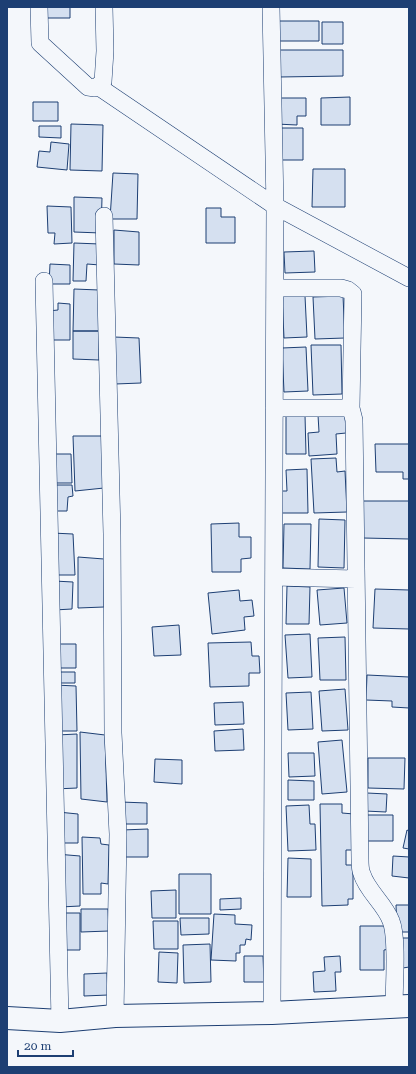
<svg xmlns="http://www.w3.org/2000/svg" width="416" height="1074" viewBox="0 0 416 1074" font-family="'Roboto Serif',serif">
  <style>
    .building { fill: #d5e0f0; stroke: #1d3f73 }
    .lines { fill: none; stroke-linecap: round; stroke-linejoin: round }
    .minor-casing { stroke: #1d3f73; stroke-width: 18 }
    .secondary-casing { stroke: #1d3f73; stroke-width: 24 }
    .minor { stroke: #f4f7fb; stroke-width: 17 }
    .secondary { stroke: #f4f7fb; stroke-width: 22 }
  </style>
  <rect width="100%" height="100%" fill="#f4f7fb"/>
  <path class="building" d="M47 7H70V18H47Z
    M279 21H319V41H279Z
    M322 22H343V44H322Z
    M278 50H343V76L279 77Z
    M350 97V125H321V98Z
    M276 98H306V116H297V125L276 124Z
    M33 102H58V121H33Z
    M71 124 103 125 102 171 70 170Z
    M39 126H61V138L39 137Z
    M277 128H303V160H277Z
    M51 142 69 144 67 170 37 167 39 151 50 152Z
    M313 169H345V207H312Z
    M113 173 138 174 137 219H110Z
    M74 197 102 198 101 233 74 232Z
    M47 206 71 207 72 243 54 244 55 233H48Z
    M206 208H221V217H235V243H206Z
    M114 230 139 232V265L114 264Z
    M74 243 100 244V265L87 264 86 281H73Z
    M314 251 315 272 285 273 284 252Z
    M50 264 70 265V284H49Z
    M74 289 99 290V331H73Z
    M282 296H305L307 337 284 338Z
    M343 296 345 338 315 339 313 297Z
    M58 303 70 304V340H48V311L58 310Z
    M73 331H99V360L73 359Z
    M114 337 139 338 141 383 115 384Z
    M311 345H341L342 394 313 395Z
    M306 347 308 391 284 392 282 348Z
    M345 414 346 433 336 434 337 454 309 456 308 433 319 432 318 415Z
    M286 415H305L306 454H286Z
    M73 436H102L104 488 75 491Z
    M375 444H409V479H403V472H376Z
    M51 454H71L72 483H52Z
    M336 458 337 472 345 471 347 512 314 513 311 459Z
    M307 469 308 513H279L278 491H287L286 470Z
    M52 485H72L73 496 68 497 67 511H52Z
    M363 501H409V539L363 538Z
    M319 519 345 520 344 568 318 567Z
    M239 523V537H251V558L241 559V572H212L211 524Z
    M284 524H311L310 569 283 568Z
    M52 533 73 534 75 575H52Z
    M78 557 104 559V607L78 608Z
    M54 581 73 582 72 609 54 610Z
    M287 586 310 587 309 624H286Z
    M344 588 347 623 320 625 317 590Z
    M375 589 409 590V629L373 628Z
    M239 590 240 601 252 600 254 616 244 617 245 630 212 634 208 593Z
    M179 625 181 655 154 656 152 627Z
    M310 634 312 677 288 678 285 635Z
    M345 637 346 680H320L318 638Z
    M251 642 252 656H259L260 673H249V686L210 687 208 643Z
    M56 644H76V668H55Z
    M55 672H75V683H55Z
    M367 675 409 677V708L392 707V701L366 700Z
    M55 685 76 686 77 731H55Z
    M345 689 348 730 322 731 319 691Z
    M311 692 313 729 288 730 286 693Z
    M243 702 244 724 215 725 214 703Z
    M243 729 244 750 215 751 214 731Z
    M80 732 105 735 107 802 81 799Z
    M77 734V788L55 789 57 735Z
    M342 740 347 792 322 794 318 742Z
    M288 753H314L315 776 289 777Z
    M368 758H405L404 789 368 788Z
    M155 759 182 760V784L154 782Z
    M288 780 314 781V800H288Z
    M367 793 387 794 386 812 365 811Z
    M121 802 147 803V824H120Z
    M320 804H342V813L354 814V850H346V865H353V899H348V905L322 906Z
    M309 805 310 824H315L316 850 288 851 286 806Z
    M58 812 78 814V843H58Z
    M367 815H393V841H367Z
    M148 829V857H123L122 830Z
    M407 830 409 831V849L403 848Z
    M82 837 100 838 101 844 109 845 108 884 101 883V894H83Z
    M56 854 80 856V906L60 907Z
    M393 856 409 857V878L392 876Z
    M288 858 311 859V897H287Z
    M179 874H211V914H179Z
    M176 890V918H152L151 891Z
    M241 898V909L220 910V899Z
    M396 905H409V932H397Z
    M81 909H108L109 931 81 932Z
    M59 913H80V950H58Z
    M214 914 235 915V924L252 925 251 940 246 939 245 945H240V953H236V961L211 960Z
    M180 918H209V934L181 935Z
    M153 921H178V949H154Z
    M360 926H390V949L384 950V970H360Z
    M402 938H409V967L403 968Z
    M210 944 211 982 184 983 183 945Z
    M159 952 178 953 177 983 158 982Z
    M244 956H263L264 982H244Z
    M340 956 341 972H335L336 991 314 992 313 972 325 971 324 957Z
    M107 973 108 995 84 996V974Z"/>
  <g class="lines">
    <g class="minor-casing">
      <path id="minor" d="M39 7 40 43 88 87 95 88 103 82 105 51 104 7
        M271 7 275 206 272 1013
        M99 87 275 206 409 278
        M104 216 112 534 113 733 118 834 115 1016
        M44 281 60 1021
        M275 288H341L348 290 353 294 351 408
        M274 408H351L354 420 360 859C360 864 360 870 362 874 367 891 385 904 391 921 398 938 394 986 394 1007
        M274 577 356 579"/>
    </g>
    <g class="secondary-casing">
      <path id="secondary" d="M7 1018 60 1021 115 1016 272 1013 409 1006"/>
    </g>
    <use href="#minor" class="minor"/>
    <use href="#secondary" class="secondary"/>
  </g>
  <rect width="416" height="1074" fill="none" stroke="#1d3f73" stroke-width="16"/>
  <path d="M18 1050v6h55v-6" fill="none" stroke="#1d3f73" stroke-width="2"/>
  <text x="24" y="1050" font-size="12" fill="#1d3f73" stroke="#f4f7fb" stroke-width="3" paint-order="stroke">20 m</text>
</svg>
